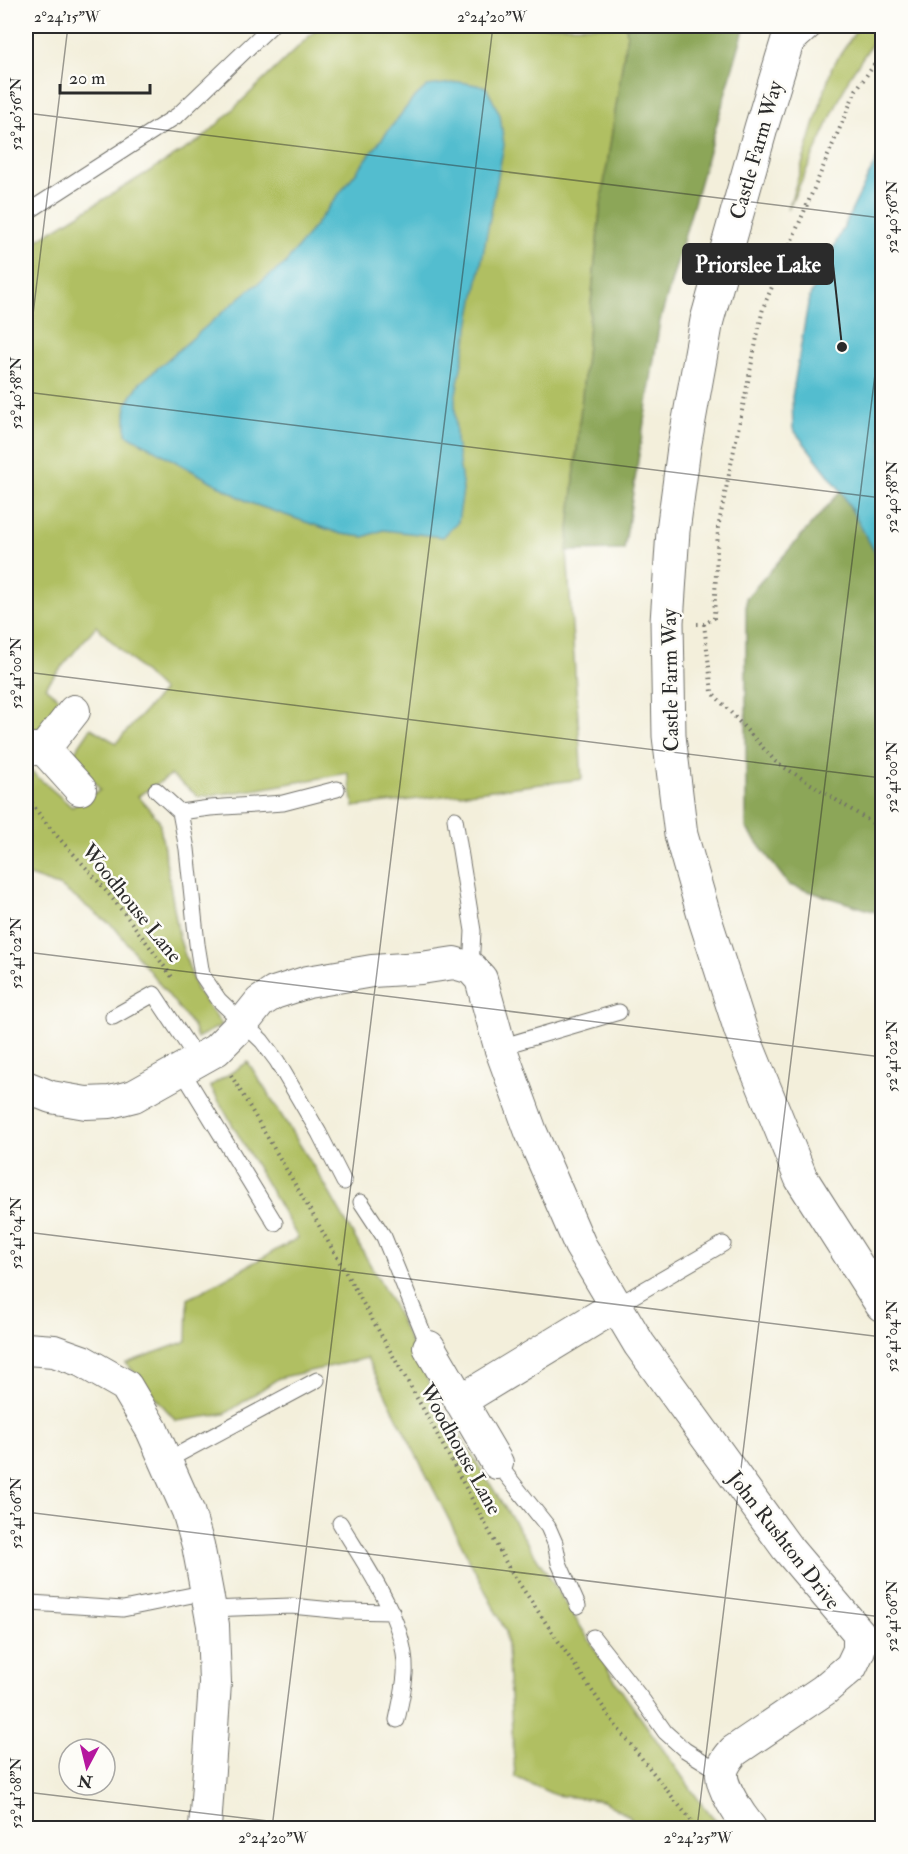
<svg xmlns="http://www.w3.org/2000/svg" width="908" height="1854" viewBox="0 0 908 1854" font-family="'IM FELL Double Pica',serif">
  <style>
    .green { fill: #b0bf62; stroke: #6e7546; stroke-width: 1.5 }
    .forest { fill: #8ca658; stroke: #5c6842; stroke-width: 1.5 }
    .water { fill: #53bdcf; stroke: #3f747d; stroke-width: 1.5 }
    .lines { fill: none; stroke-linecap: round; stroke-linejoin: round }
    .lane-casing { stroke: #717069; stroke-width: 17 }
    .street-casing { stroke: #717069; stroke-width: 34 }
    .primary-casing { stroke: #717069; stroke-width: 35 }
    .path { stroke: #717069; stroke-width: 4; stroke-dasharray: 1.5 4.5; stroke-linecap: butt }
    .lane { stroke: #fff; stroke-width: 15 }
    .street { stroke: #fff; stroke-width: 32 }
    .primary { stroke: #fff; stroke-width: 33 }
    .ticks { fill: none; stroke: #2b2b2b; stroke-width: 1.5; stroke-opacity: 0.45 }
    .labels { text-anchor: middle; stroke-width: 5; stroke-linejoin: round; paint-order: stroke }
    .street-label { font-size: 21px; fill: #2b2b2b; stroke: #fdfcf7 }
    .leader { fill: none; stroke: #2b2b2b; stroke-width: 2 }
    .callout-dot { fill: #2b2b2b; stroke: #fdfcf7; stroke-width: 2 }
    .callout { fill: #2b2b2b; stroke: #2b2b2b; stroke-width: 2 }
    .callout-label { font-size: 22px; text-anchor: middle; font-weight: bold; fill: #fff }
    .neatline { fill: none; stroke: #2b2b2b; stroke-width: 2 }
    .ticks-label { font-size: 15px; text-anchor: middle; fill: #2b2b2b }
  </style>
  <rect width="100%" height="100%" fill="#fdfcf7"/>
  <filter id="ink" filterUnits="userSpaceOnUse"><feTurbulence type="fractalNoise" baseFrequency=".0167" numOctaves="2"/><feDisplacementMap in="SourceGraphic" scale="12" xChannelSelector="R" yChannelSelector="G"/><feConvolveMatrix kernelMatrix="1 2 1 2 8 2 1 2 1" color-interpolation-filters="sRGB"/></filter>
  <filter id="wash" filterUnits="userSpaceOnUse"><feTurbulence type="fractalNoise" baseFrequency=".008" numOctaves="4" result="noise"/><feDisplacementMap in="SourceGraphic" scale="24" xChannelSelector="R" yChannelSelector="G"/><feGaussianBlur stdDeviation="1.35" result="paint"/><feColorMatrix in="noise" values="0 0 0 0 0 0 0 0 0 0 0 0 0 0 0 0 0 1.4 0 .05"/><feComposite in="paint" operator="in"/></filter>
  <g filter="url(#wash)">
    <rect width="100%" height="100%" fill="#f3efdb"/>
    <path class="green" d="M320 26H626L627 34 600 211 567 551 582 779 354 807 348 773 259 789 199 797 171 775 138 796 159 820 179 937 196 989 222 1025 197 1038 193 1026 115 928 61 887 26 875V773H33L72 807 100 790 74 753 91 728 116 743 163 691 96 626 45 687 61 700 38 731H26V247L202 139Z
      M859 26H882V29L850 76 788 210 832 67Z
      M248 1062 322 1180 392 1303 438 1402 619 1687 703 1806 723 1828H634L630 1817 603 1801 555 1795 515 1777 506 1632 367 1358 279 1378 225 1414 176 1421 126 1363 187 1341 188 1299 298 1238 210 1086Z"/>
    <path class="forest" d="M626 26H745L660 321 624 550 567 551 600 211 627 34Z
      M841 491 882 565V914L789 885 746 828V598Z"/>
    <path class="water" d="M461 82 486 87 500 115 504 145 455 399 456 440 463 490 458 522 443 537 383 530 364 537 341 534 250 503 126 434V405L139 384 244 294 285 264 412 100 427 86Z
      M882 148V565L841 491 793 429 792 397 809 298Z"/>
  </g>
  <g filter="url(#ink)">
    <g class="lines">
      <g class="lane-casing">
        <path id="lane" d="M793 48 817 26
          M26 213 178 115 271 26
          M156 790 180 812 187 849 197 944 202 975 219 1000 262 1041 277 1061 319 1133 344 1182
          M180 812 210 808 283 803 337 789
          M455 819 473 931 471 968
          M113 1017 154 994 197 1059
          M500 1047 619 1012
          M181 1069 275 1223
          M361 1202 384 1237 429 1347
          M616 1306 723 1244
          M166 1461 317 1380
          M497 1463 548 1527 555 1543 559 1563 578 1606
          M340 1523C365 1566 408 1622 405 1674 404 1690 400 1705 397 1720
          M31 1603 123 1609 207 1592
          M210 1609 291 1606 343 1611 392 1612
          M593 1637 644 1702 665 1732 685 1750 722 1773"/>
      </g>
      <g class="street-casing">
        <path id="street" d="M26 749H44L74 711
          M44 749 80 789
          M26 1087 51 1097 86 1103 110 1102 134 1096 216 1050 244 1022 260 1002 274 993 308 982 372 971 421 968 454 963 471 968 481 979 500 1047 531 1132 580 1245 639 1344 787 1548 859 1633V1650L851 1667 824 1690 734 1751C729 1757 723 1764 722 1772 720 1787 741 1817 750 1828
          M429 1347 497 1463
          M26 1349 54 1351 82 1361 126 1386 152 1430 188 1511 198 1545 213 1625 215 1683 205 1828
          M460 1401 616 1306"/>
      </g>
      <g class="primary-casing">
        <path id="primary" d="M792 26 761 128 707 320 684 448 673 531 667 622 669 736 681 835 705 919 741 1031 801 1178 882 1305"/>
      </g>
      <path class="path" d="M697 624H704L714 618 718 528 763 308 856 90 882 54
        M704 624 712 692 776 762 882 829
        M26 792C39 820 69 848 89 871 119 905 145 940 172 977
        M231 1075 309 1208 430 1421 510 1570 616 1726 697 1828"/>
      <use href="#lane" class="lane"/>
      <use href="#street" class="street"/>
      <use href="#primary" class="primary"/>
    </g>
  </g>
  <path class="ticks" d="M26 113 882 218M26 372 68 26M26 392 882 498M26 672 882 778M26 952 882 1057M26 1232 882 1337M26 1512 882 1617M26 1792 326 1828M272 1828 493 26M697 1828 882 317"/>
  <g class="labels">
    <g class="street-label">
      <text transform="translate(756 150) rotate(-74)" y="7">Castle Farm Way</text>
      <text transform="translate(670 680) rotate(-91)" y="7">Castle Farm Way</text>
      <text transform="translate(132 903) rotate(51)" y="7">Woodhouse Lane</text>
      <text transform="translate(461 1449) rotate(61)" y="7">Woodhouse Lane</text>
      <text transform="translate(784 1540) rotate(52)" y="7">John Rushton Drive</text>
    </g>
  </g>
  <path class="leader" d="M842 347L833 264"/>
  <circle class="callout-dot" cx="842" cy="347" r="6"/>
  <rect class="callout" x="683" y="244" width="150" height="40" rx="6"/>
  <g class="callout-label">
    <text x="758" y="272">Priorslee Lake</text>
  </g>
  <rect width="908" height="1854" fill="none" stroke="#fdfcf7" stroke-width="66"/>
  <g transform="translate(87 1767) rotate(187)"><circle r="28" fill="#fdfcf7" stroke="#a9a8a5" stroke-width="1.5"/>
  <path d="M0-4.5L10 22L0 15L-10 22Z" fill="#b5179e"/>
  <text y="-9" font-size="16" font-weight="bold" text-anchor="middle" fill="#2b2b2b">N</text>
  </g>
  <path d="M60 84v9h90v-9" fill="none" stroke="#2b2b2b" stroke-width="3"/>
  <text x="69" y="84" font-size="18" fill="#2b2b2b" stroke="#fdfcf7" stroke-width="4.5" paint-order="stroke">20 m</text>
  <rect x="33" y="33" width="842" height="1788" class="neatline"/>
  <g class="ticks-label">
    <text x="67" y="22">2°24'15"W</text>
    <text x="492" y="22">2°24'20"W</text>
    <text transform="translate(16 114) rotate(-90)" y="5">52°40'56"N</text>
    <text transform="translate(892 217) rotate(-90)" y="5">52°40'56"N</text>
    <text transform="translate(16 393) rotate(-90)" y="5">52°40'58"N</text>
    <text transform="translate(892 497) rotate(-90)" y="5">52°40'58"N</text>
    <text transform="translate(16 673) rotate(-90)" y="5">52°41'00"N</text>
    <text transform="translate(892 777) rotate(-90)" y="5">52°41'00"N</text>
    <text transform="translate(16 953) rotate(-90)" y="5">52°41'02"N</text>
    <text transform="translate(892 1056) rotate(-90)" y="5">52°41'02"N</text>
    <text transform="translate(16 1233) rotate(-90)" y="5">52°41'04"N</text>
    <text transform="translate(892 1336) rotate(-90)" y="5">52°41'04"N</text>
    <text transform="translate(16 1513) rotate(-90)" y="5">52°41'06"N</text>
    <text transform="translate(892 1616) rotate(-90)" y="5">52°41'06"N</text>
    <text transform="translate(16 1793) rotate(-90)" y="5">52°41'08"N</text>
    <text x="273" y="1843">2°24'20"W</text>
    <text x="698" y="1843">2°24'25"W</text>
  </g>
</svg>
